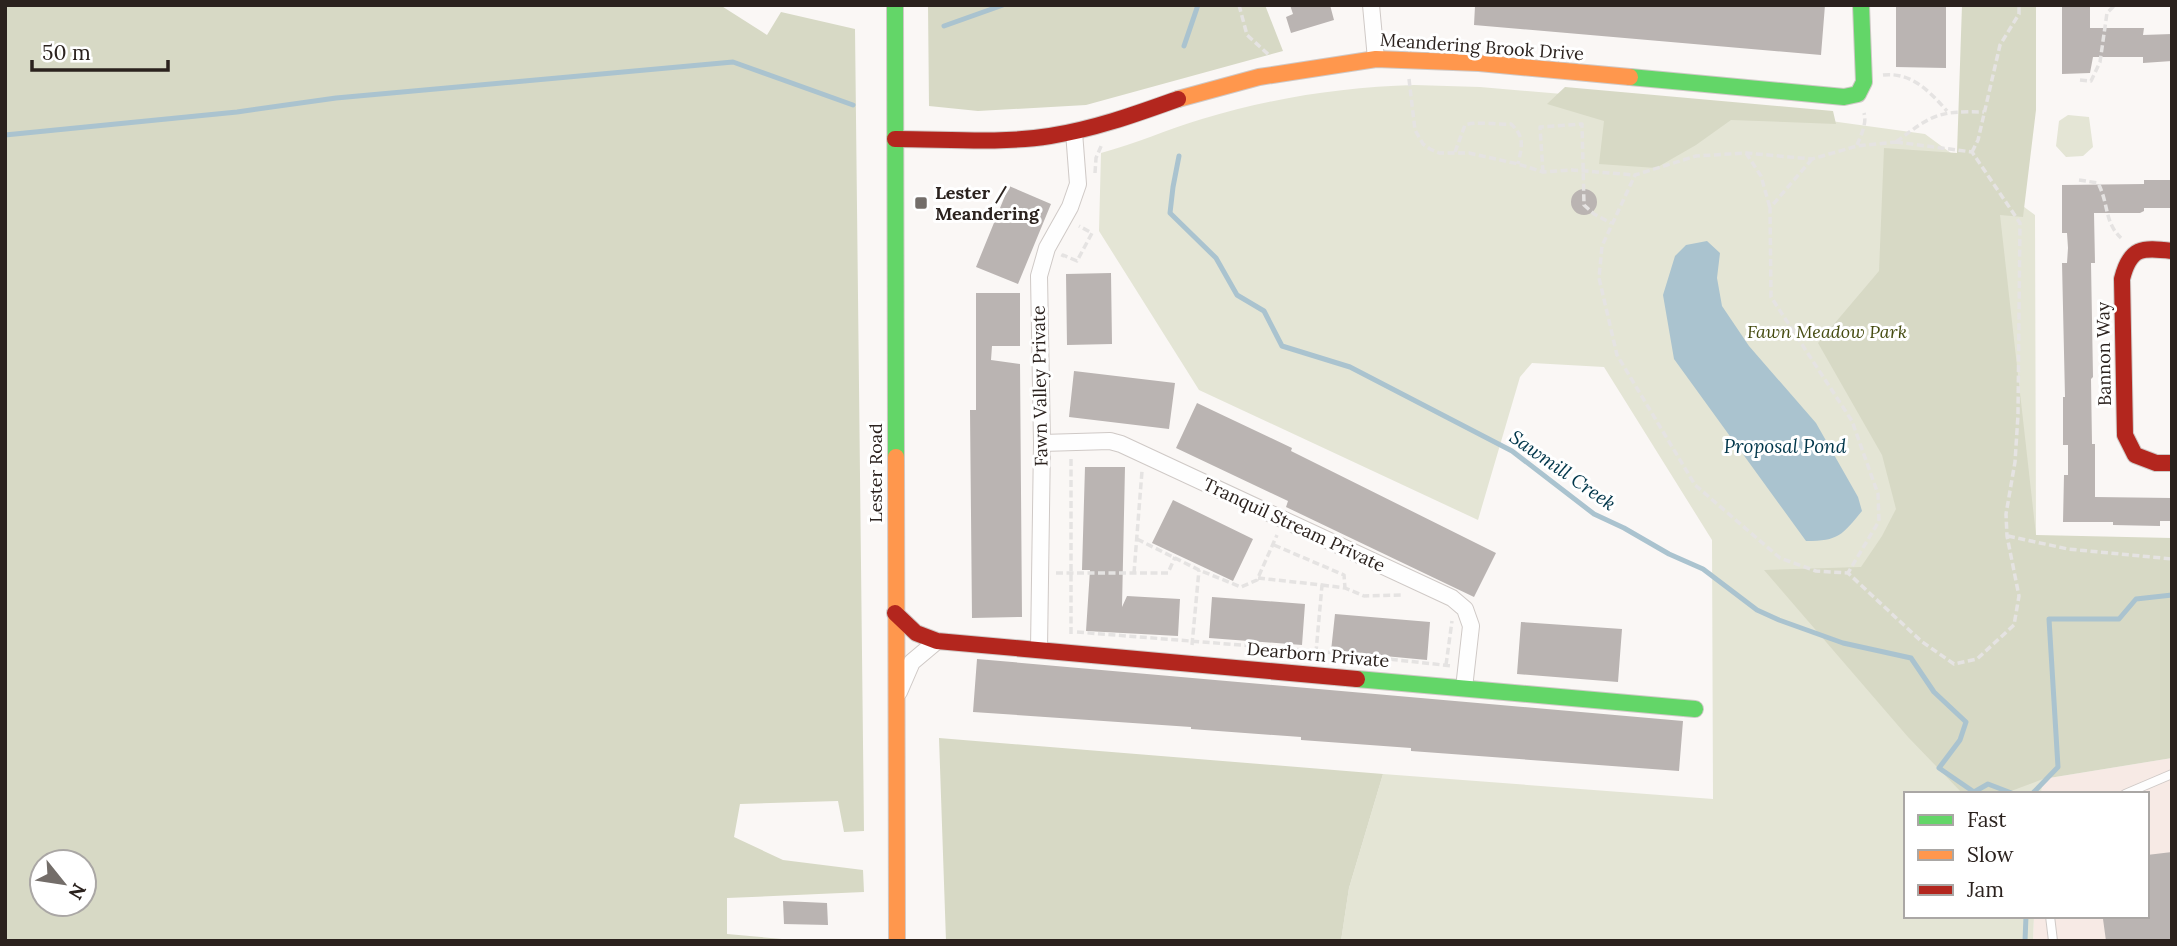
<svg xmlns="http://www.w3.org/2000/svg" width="2177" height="946" viewBox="0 0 2177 946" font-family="Lora,serif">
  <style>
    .built { fill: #f7eae5 }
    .green { fill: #e4e5d5 }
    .forest { fill: #d7d9c5; fill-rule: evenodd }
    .water { fill: #aac3cf }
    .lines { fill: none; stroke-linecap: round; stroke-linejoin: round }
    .stream { stroke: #aac3cf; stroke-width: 5 }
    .building { fill: #bab4b2 }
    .lane-casing { stroke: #cfc9c6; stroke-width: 10 }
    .street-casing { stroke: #cfc9c6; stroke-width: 18 }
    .fast-casing { stroke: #cfc9c6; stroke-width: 18 }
    .slow-casing { stroke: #cfc9c6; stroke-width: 18 }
    .jam-casing { stroke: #cfc9c6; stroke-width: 18 }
    .path { stroke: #e5e3e2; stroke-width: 3.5; stroke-dasharray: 7 3.5; stroke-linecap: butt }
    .lane { stroke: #fefefe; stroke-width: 8 }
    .street { stroke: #fefefe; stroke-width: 16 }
    .fast { stroke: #63d668; stroke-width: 16 }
    .slow { stroke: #ff974d; stroke-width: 16 }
    .jam { stroke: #b3261e; stroke-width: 16 }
    .poi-dot { fill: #736d69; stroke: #fff; stroke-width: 2.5 }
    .labels { text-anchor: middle; stroke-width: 6; stroke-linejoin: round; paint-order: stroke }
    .street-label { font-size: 18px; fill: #2b221e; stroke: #fff }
    .poi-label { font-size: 18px; font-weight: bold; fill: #2b221e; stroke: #fff; text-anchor: start }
    .park-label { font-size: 18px; font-style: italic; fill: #464c11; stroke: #fff }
    .water-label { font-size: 19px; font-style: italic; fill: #00364a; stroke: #fff }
  </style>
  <rect width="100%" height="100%" fill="#faf7f5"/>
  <path class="built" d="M2172 758V941H2033L2034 916H2147V794H2041L2043 779Z"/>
  <path class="green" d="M1414 85 1480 87 1751 110 1925 134 2035 215 2036 535 2043 779 2041 794H1906V916H2034L2033 941H1341L1349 888 1383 774 1713 799 1712 540 1604 367 1532 363 1520 377 1478 520 1199 390 1099 231 1101 153C1135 144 1168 129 1202 119 1271 98 1342 87 1414 85Z
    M2068 115 2089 117 2093 147 2083 156 2066 157 2056 146 2059 121Z"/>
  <path class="forest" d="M5 5H720L767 35 781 12 855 29 864 831 844 832 838 801 740 804 734 837 783 860 863 870 864 892 727 898V934L805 941H5ZM84 862V904H42V862Z
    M928 5H1265L1283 51 1086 105 978 111 929 106Z
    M1962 5H2036V110L2023 217 2000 215 2036 535 2172 538V758L2043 779 2003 794H1963L1908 737 1764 570 1861 567 1882 536 1896 509 1882 455 1818 343 1879 271 1884 148 1957 153Z
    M1565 87 1833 111 1836 124 1731 120 1696 145 1656 168 1599 164 1604 121 1547 104Z
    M939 738 1383 774 1349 888 1341 941H946Z"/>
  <path class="water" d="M1707 241 1720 253 1717 278 1722 306 1749 346 1816 423 1858 497 1862 511C1842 535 1839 541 1806 541L1674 359 1663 295 1675 256 1686 245Z"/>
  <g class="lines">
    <path class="stream" d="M944 26 1003 5
      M1184 46 1198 5
      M5 135 237 112 336 98 733 62 853 105
      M1179 156 1173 187 1170 213 1216 258 1237 295 1264 311 1282 346 1350 367 1512 451 1594 514 1624 528 1669 554 1703 569 1757 610 1779 620 1843 643 1911 658 1934 692 1966 722 1960 740 1939 768 1974 792 1988 784 2014 794
      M2032 794 2058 767 2049 619H2119L2136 599 2172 595
      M2025 941 2026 916"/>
  </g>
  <path class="building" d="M1290 5H1330L1334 20 1291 33 1286 17 1293 14Z
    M1825 5 1821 55 1474 25 1475 6 1485 5Z
    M1946 5V68L1896 67V6Z
    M2062 5H2090V28H2144L2143 35 2172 34V61L2143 63V57H2093L2090 73 2062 74Z
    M2144 180H2172V208H2144V211L2140 213H2094L2095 263H2091L2093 377 2091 379 2092 444H2095V497L2172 498V521H2160V526L2113 525V522H2063L2064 475H2068V445H2063V397H2065L2062 263H2067L2068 248 2067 233H2062V185L2144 184Z
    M1009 186 1051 204 1018 284 976 267Z
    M1571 202a13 13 0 1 1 26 0a13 13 0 1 1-26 0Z
    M1111 273 1112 344 1067 345 1066 274Z
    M976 293H1020V346H992L991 360 1020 364 1022 617 972 618 970 410H976Z
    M1074 371 1175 383 1169 429 1069 417Z
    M1197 403 1292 448 1291 451 1496 553 1474 597 1286 507 1288 501 1176 448Z
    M1085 467H1125L1122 607 1127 596 1180 599 1178 636 1086 631 1090 570H1082Z
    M1173 500 1253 539 1233 581 1152 543Z
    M1212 597 1305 604 1302 645 1209 638Z
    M1335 614 1430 622 1427 660 1331 651Z
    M1521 622 1622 629 1618 682 1517 674Z
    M977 659 1683 721 1679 771 1411 751V748L1301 740V737L1191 729V727L973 712Z
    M2172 852V941H2106L2103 919 2113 916H2147V855Z
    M783 901 827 903 828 925 784 924Z"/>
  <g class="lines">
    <g class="lane-casing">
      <path id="lane" d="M2125 794 2172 774
        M2050 916 2053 941"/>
    </g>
    <g class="street-casing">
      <path id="street" d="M1371 5 1376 59
        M1042 443 1110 441 1121 444 1452 598 1465 609 1471 626 1464 688
        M1039 649 1042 443 1039 276 1047 248 1070 207 1078 184 1074 132
        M899 692 912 662 937 641"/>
    </g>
    <g class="fast-casing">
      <path id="fast" d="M895 5 896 457
        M1630 77 1844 97 1858 94 1864 82 1861 5
        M1357 679 1695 709"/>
    </g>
    <g class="slow-casing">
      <path id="slow" d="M1178 99 1259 77 1376 59 1479 63 1630 77
        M896 457 897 941"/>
    </g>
    <g class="jam-casing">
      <path id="jam" d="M895 139C946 139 1000 144 1050 136 1095 129 1136 114 1178 99
        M2172 251C2142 247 2130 247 2122 279L2125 435 2135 455 2156 463H2172
        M895 613 916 633 937 641 1357 679"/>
    </g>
    <path class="path" d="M1239 5 1247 35 1269 55
      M1883 75C1912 72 1929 91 1947 111
      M1409 79 1415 130 1423 144 1430 149 1439 153H1469L1518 164 1543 172 1572 170 1635 175
      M2080 80 2091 81 2100 62 2107 13 2115 5
      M1896 142 1972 152 2020 223 2018 415 2015 462 2006 514 2007 536 2019 596 2014 625 1977 659 1954 664 1921 641 1848 573 1816 571 1780 558 1695 485 1617 355 1599 278 1602 246 1635 175 1696 156 1746 153 1812 159 1857 146Z
      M1896 142C1933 114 1938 111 1984 112
      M1857 145C1861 135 1867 124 1864 113
      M1455 152 1465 125C1476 121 1497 125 1511 124 1525 137 1522 146 1518 164
      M1972 152 1978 140 2000 45 2019 14V5
      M1746 153 1761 176 1770 208
      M1812 159 1770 208 1771 297 1852 421 1878 494 1879 521 1848 573
      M1543 172 1540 127 1582 124 1584 205 1594 214 1611 223
      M1095 173 1096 158 1102 144
      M2079 180 2098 183C2109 204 2104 222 2121 238
      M1062 257 1063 255 1077 261 1092 233 1079 226
      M2008 536 2068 549 2172 559
      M1137 539 1199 570 1241 587 1257 580 1277 535
      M1274 545 1344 575 1345 588
      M1056 573H1168L1175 557
      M1134 573 1142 471
      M1258 578 1322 585 1316 652
      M1322 585 1345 588 1364 596 1402 595
      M1077 632 1316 651 1452 666
      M1071 634V456
      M1192 645 1199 570
      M1446 665 1452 621"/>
    <use href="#lane" class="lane"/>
    <use href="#street" class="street"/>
    <use href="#fast" class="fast"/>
    <use href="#slow" class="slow"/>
    <use href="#jam" class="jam"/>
  </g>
  <rect class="poi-dot" x="914" y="196" width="14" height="14" rx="3.5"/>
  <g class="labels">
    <g class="street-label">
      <text transform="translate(1482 47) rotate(4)" y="6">Meandering Brook Drive</text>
      <text transform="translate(2104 354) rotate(-91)" y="6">Bannon Way</text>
      <text transform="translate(1040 386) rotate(-91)" y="6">Fawn Valley Private</text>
      <text transform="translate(876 473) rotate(-90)" y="6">Lester Road</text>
      <text transform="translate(1294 525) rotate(25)" y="6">Tranquil Stream Private</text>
      <text transform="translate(1318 655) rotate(5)" y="6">Dearborn Private</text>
    </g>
    <g class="poi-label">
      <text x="935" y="199">Lester /<tspan x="935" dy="21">Meandering</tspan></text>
    </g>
    <g class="park-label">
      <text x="1827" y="338">Fawn Meadow Park</text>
    </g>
    <g class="water-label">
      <text x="1785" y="453">Proposal Pond</text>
      <text transform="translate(1563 470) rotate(35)" y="7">Sawmill Creek</text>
    </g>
  </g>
  <rect width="2177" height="946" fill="none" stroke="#2b221e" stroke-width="14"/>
  <rect x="1904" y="792" width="245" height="126" fill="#ffffff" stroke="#aaa7a5" stroke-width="2"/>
  <rect x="1918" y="815" width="35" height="10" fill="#63d668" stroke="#aaa7a5" stroke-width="2"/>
  <text x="1967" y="827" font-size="21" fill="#2b221e">Fast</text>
  <rect x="1918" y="850" width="35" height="10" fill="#ff974d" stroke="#aaa7a5" stroke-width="2"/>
  <text x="1967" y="862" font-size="21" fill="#2b221e">Slow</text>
  <rect x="1918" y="885" width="35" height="10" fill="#b3261e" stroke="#aaa7a5" stroke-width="2"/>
  <text x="1967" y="897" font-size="21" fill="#2b221e">Jam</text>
  <g transform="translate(63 883) rotate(120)"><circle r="33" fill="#ffffff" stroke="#aaa7a5" stroke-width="2"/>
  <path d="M0-5L12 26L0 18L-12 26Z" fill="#736d69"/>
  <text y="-10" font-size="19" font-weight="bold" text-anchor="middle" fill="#2b221e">N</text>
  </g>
  <path d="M32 60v10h136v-10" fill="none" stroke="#2b221e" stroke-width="3.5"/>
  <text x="42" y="60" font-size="21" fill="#2b221e" stroke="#ffffff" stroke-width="5" paint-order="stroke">50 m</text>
</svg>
